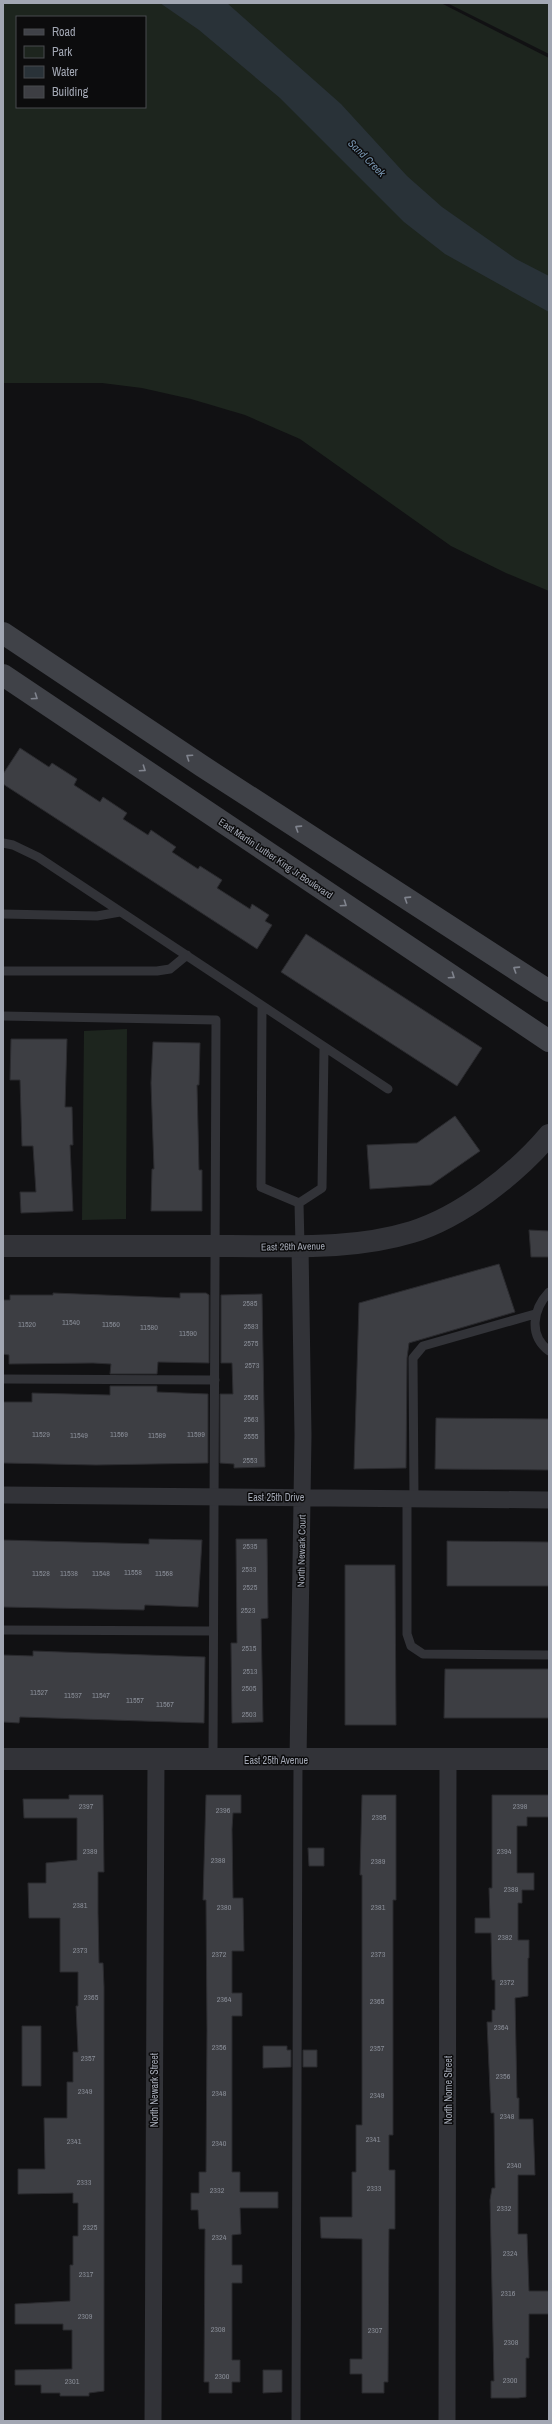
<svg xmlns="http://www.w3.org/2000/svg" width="552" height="2424" viewBox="0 0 552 2424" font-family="'Archivo Narrow',sans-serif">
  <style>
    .green { fill: #1d251e; fill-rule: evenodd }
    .water { fill: #293238 }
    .building { fill: #3d3e43; stroke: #2b2b2f }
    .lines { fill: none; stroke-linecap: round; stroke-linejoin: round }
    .service { stroke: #323338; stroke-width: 9 }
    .minor { stroke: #323338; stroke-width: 17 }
    .tertiary { stroke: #323338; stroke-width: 22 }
    .secondary { stroke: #404248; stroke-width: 22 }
    .oneway { stroke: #80848e }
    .labels { text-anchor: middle; stroke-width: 3; stroke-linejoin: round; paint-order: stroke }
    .number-label { font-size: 8px; fill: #898d97 }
    .street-label { font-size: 10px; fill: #a2a7b3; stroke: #0c0c0d }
    .water-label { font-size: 11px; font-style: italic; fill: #7895b0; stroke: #0c0c0d }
  </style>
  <rect width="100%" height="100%" fill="#111113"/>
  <path class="green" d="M3 3H441L549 58V591L506 573 451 546 300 439 245 415 191 399 142 388 102 383H3ZM17 17H145V107H17Z
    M447 3H549V54Z
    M127 1029 126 1219 82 1220 84 1031Z"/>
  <path class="water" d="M160 3H227L341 104 407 176 442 207 516 259 549 276V312L445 254 404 222 280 98 199 30Z"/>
  <path class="building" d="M20 748 49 767 52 763 77 779 74 785 100 802 103 797 127 813 123 819 148 835 151 830 176 847 172 852 198 869 200 866 222 880 217 888 250 909 252 904 269 915 265 921 272 925 257 949 3 784V774Z
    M306 934 482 1048 457 1086 281 972Z
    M11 1039H67L65 1107H72L73 1145H70L73 1211 21 1213 20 1192H36L33 1146H22L20 1080H10Z
    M153 1042 200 1043 199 1085H197L199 1170H202V1211H151L152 1169H154L151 1083Z
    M455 1116 480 1151 431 1185 370 1189 367 1145 417 1143Z
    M529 1230 549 1231V1257H531Z
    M499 1264 515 1312 409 1343 407 1358 406 1468 354 1469 359 1303Z
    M53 1293 180 1298V1293H206L209 1295V1363L158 1362 157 1374H110L111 1364 93 1363 9 1364V1355L3 1354V1300H10V1295H53Z
    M262 1294 265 1467 234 1468V1464L220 1463V1394H233L232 1363H221V1295Z
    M110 1386H157V1392L208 1394V1463L96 1465 3 1463V1402H32V1393L110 1395Z
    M436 1418 549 1419V1470L435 1469Z
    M149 1539 202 1540 198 1607 145 1605 144 1610 3 1607V1540L149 1544Z
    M236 1539H267L268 1618 261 1619 263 1722 232 1723 231 1643H237Z
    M447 1541 549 1542V1586H447Z
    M345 1565H395L396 1725H345Z
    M33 1651 205 1657 204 1723 20 1717 19 1723 3 1722V1655L33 1656Z
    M445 1669H549V1718H444Z
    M69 1795H103L104 1872H98V1913L99 1963H103L104 1987V2391L89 2393V2396H60V2393H41V2385H15V2370L72 2369V2330H63V2324H15V2304L70 2301V2265H73V2236H78V2203H73V2193L18 2194V2169H45L44 2118H67V2082H73V2052H78L76 2006H78V1972H60V1918H29L28 1883H46V1863L77 1860V1818H24L23 1799H69Z
    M206 1795H241V1813H233L232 1829 233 1898H243L244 1951H232V1993H242V2016H232V2172H240V2192H278V2208H240L241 2234 232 2235V2265H242V2283H232V2360H240V2382H232V2393H209V2382H204L205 2229H199L198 2210H191V2193H199V2172H206L207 2030 206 1900H203Z
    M362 1795H396V1900H393V2135H389V2170H395V2229H389L388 2382H384V2393H362V2374H350V2359H362V2239L321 2238 320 2217H352V2172H356V2125H362V1875H360Z
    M492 1795H549V1817H527V1826H517V1873H534V1890H522V1903H518V1940H529V1958H528V1996L515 1998 517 2098H519V2119H533L535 2175H518V2234H527L529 2291H549V2314H529V2358H526V2397L518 2398H491V2381H494L490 2200 492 2188H495L494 2113H491L487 2022H492V2010H495V1980H492L491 1933H475V1918H490L489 1888H492Z
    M308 1848H324V1866H309Z
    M22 2026H41V2086H22Z
    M263 2046H287V2050H291V2067L263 2068Z
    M303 2050H317V2067H303Z
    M263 2370H282V2392L263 2393Z"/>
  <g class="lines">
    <path class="service" d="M3 843 13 845 38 857 388 1089
      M3 914 97 916 120 912
      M3 971H157L170 969 187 955
      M262 1007 261 1187 299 1203
      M3 1016 216 1020 213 1759
      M299 1203 322 1188 324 1049
      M299 1203 300 1246
      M549 1292C533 1309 528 1335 549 1351
      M3 1379 215 1380
      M407 1498V1634L411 1646 423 1654 549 1655
      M414 1498 413 1358 423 1346 535 1314
      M3 1630 213 1631
      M296 2421 298 1760"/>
    <path class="minor" d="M3 1495 549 1500
      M298 1760 303 1435 300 1246
      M153 2421 156 1760
      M447 2421 448 1759"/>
    <path class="tertiary" d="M3 1246C79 1246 154 1246 230 1246 291 1246 353 1250 412 1232 461 1217 516 1174 549 1135
      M3 1759H549"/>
    <path class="secondary" d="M3 633 202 766 549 991
      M3 675 549 1041"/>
  </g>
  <defs><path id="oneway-chevron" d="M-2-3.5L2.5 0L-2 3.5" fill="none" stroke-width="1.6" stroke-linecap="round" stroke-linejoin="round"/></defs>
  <g class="oneway">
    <use href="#oneway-chevron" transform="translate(35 697) rotate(34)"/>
    <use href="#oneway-chevron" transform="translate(189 757) rotate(-146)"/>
    <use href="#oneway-chevron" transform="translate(143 769) rotate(34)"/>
    <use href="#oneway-chevron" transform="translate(298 828) rotate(-147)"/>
    <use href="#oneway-chevron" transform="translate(407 899) rotate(-147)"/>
    <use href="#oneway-chevron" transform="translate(344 904) rotate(34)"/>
    <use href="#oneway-chevron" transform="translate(516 969) rotate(-147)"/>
    <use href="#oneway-chevron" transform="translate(452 976) rotate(34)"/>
  </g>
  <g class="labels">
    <g class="number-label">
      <text x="250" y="1306">2585</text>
      <text x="71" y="1325">11540</text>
      <text x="27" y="1327">11520</text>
      <text x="111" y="1327">11560</text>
      <text x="251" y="1329">2583</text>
      <text x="149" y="1330">11580</text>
      <text x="188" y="1336">11590</text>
      <text x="251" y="1346">2575</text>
      <text x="252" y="1368">2573</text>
      <text x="251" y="1400">2565</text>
      <text x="251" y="1422">2563</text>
      <text x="41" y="1437">11529</text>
      <text x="119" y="1437">11569</text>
      <text x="196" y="1437">11599</text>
      <text x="79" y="1438">11549</text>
      <text x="157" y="1438">11589</text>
      <text x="251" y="1439">2555</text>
      <text x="250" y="1463">2553</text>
      <text x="250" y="1549">2535</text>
      <text x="249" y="1572">2533</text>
      <text x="133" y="1575">11558</text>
      <text x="41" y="1576">11528</text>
      <text x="69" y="1576">11538</text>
      <text x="101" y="1576">11548</text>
      <text x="164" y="1576">11568</text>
      <text x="250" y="1590">2525</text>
      <text x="248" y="1613">2523</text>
      <text x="249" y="1651">2515</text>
      <text x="250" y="1674">2513</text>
      <text x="249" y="1691">2505</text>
      <text x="39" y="1695">11527</text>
      <text x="73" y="1698">11537</text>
      <text x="101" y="1698">11547</text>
      <text x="135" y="1703">11557</text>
      <text x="165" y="1707">11567</text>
      <text x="249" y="1717">2503</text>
      <text x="86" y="1809">2397</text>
      <text x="520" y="1809">2398</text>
      <text x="223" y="1813">2396</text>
      <text x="379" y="1820">2395</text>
      <text x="90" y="1854">2389</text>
      <text x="504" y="1854">2394</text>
      <text x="218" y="1863">2388</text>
      <text x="378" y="1864">2389</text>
      <text x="511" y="1892">2388</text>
      <text x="80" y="1908">2381</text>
      <text x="224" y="1910">2380</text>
      <text x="378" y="1910">2381</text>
      <text x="505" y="1940">2382</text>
      <text x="80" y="1953">2373</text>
      <text x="219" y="1957">2372</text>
      <text x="378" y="1957">2373</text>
      <text x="507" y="1985">2372</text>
      <text x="91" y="2000">2365</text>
      <text x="224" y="2002">2364</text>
      <text x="377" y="2004">2365</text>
      <text x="501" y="2030">2364</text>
      <text x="219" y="2050">2356</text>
      <text x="377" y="2051">2357</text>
      <text x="88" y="2061">2357</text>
      <text x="503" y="2079">2356</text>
      <text x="85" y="2094">2349</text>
      <text x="219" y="2096">2348</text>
      <text x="377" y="2098">2349</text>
      <text x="507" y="2119">2348</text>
      <text x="373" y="2142">2341</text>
      <text x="74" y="2144">2341</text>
      <text x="219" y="2146">2340</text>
      <text x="514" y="2168">2340</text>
      <text x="84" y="2185">2333</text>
      <text x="374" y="2191">2333</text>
      <text x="217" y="2193">2332</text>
      <text x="504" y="2211">2332</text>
      <text x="90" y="2230">2325</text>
      <text x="219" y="2240">2324</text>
      <text x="510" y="2256">2324</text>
      <text x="86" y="2277">2317</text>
      <text x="508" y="2296">2316</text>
      <text x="85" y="2319">2309</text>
      <text x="218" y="2332">2308</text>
      <text x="375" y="2333">2307</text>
      <text x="511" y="2345">2308</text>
      <text x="222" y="2379">2300</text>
      <text x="510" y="2383">2300</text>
      <text x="72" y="2384">2301</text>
    </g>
    <g class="street-label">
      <text transform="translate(276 858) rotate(34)" y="4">East Martin Luther King Jr Boulevard</text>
      <text transform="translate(293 1246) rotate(-1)" y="4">East 26th Avenue</text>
      <text x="276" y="1501">East 25th Drive</text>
      <text transform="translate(301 1551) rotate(-89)" y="4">North Newark Court</text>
      <text x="276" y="1764">East 25th Avenue</text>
      <text transform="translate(154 2090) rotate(-90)" y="4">North Newark Street</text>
      <text transform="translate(448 2090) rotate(-90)" y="4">North Nome Street</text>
    </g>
    <g class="water-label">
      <text transform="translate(367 158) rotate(45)" y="4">Sand Creek</text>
    </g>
  </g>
  <rect width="552" height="2424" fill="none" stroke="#a2a7b3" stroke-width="8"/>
  <rect x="16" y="16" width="130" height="92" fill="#0c0c0d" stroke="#484a4f"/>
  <rect x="24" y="29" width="20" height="6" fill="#404248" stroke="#484a4f"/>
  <text x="52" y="36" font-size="12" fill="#a2a7b3">Road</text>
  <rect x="24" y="46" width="20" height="12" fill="#1d251e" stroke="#484a4f"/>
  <text x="52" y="56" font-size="12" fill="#a2a7b3">Park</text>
  <rect x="24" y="66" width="20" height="12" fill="#293238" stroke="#484a4f"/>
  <text x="52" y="76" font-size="12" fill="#a2a7b3">Water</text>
  <rect x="24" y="86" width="20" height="12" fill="#3d3e43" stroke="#484a4f"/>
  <text x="52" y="96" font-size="12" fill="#a2a7b3">Building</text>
</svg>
